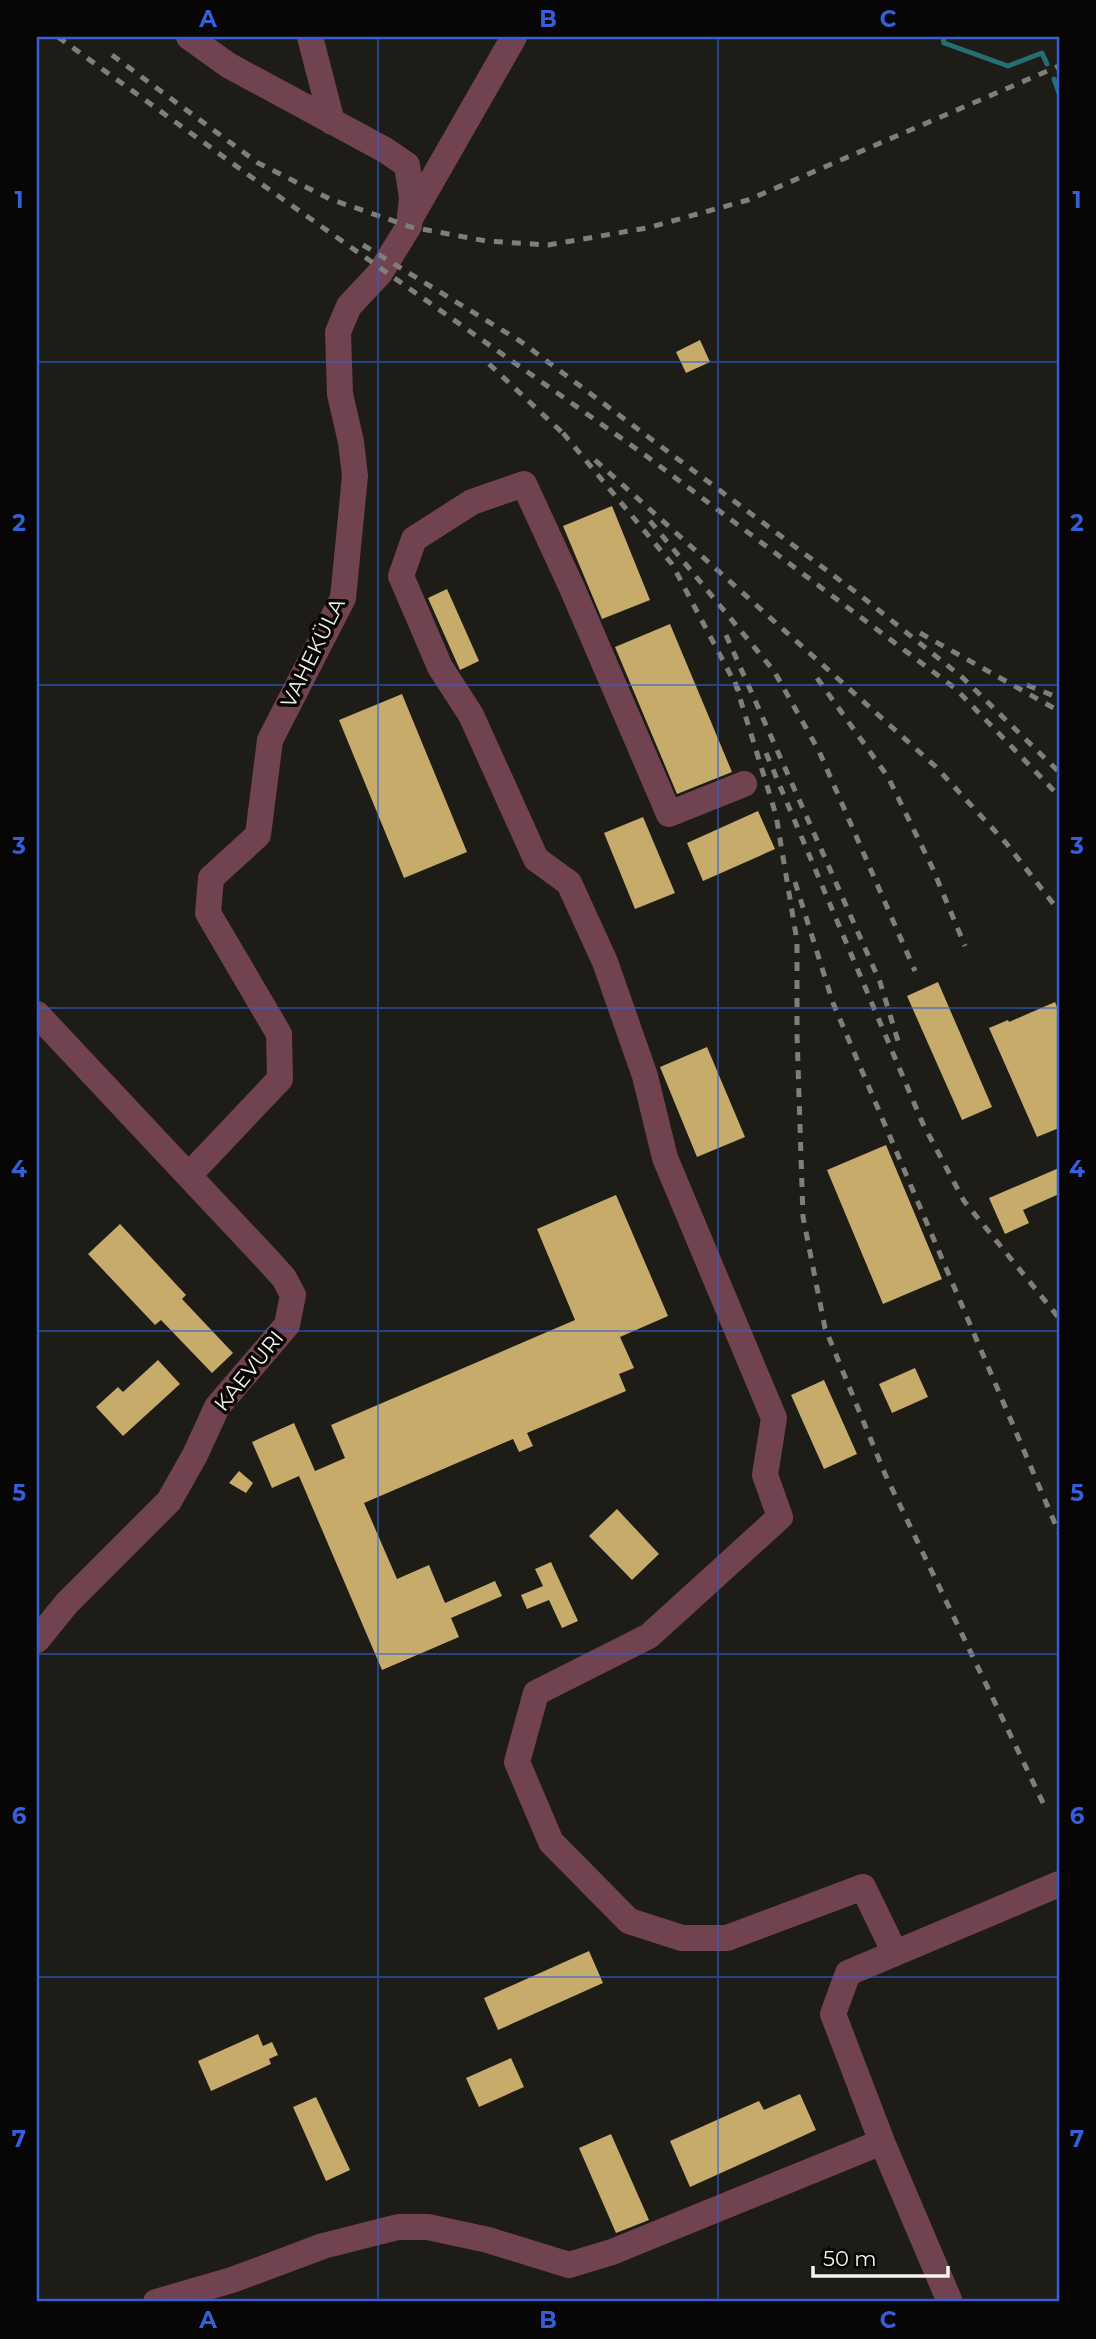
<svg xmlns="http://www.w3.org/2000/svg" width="1096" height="2339" viewBox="0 0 1096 2339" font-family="Montserrat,sans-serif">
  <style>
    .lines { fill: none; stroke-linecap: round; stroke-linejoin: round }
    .stream { stroke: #256e72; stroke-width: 5 }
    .building { fill: #c6ab6b }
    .minor { stroke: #71424f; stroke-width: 26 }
    .rail { stroke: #7f7e79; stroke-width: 5; stroke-dasharray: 9 9; stroke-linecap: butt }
    .grid { fill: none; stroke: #335fda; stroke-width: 2; stroke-opacity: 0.55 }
    .labels { text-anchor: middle; stroke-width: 7; stroke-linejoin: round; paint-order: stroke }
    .street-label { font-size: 21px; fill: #f5f4f0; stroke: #070605 }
    .neatline { fill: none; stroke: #335fda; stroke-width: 2.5 }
    .grid-label { font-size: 23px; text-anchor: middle; font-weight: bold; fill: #335fda }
  </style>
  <rect width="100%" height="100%" fill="#1e1c16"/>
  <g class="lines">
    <path class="stream" d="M943 37 944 43 1008 66 1042 53 1047 64
      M1054 79 1059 93"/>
  </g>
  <path class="building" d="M700 340 710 362 686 373 676 352Z
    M612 506 650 600 602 619 563 526Z
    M447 589 479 661 460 670 428 598Z
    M670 624 732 772 677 794 615 647Z
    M402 694 467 852 404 878 339 720Z
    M758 811 775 849 703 881 687 843Z
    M643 817 675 893 635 909 604 833Z
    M938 982 992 1107 962 1120 907 996Z
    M1055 1002 1059 1012V1128L1037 1137 989 1028 1008 1020 1009 1022Z
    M707 1047 745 1137 697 1157 660 1067Z
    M886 1145 942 1279 883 1304 827 1170Z
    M1059 1168V1194L1023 1210 1029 1223 1005 1234 989 1198Z
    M616 1195 668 1316 620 1337 634 1368 619 1374 626 1391 527 1433 533 1446 519 1452 513 1439 364 1503 397 1579 429 1565 445 1603 495 1581 502 1596 451 1618 459 1637 382 1670 299 1476 272 1488 252 1442 294 1423 315 1471 345 1458 331 1425 575 1320 537 1229Z
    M120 1224 186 1295 182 1299 233 1353 212 1373 161 1320 155 1325 88 1254Z
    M158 1360 180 1384 123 1436 96 1407 118 1387 123 1392Z
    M915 1368 928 1397 892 1413 879 1384Z
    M824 1380 857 1454 824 1469 791 1395Z
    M239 1471 253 1483 246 1493 229 1483Z
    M617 1509 659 1554 632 1580 589 1536Z
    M551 1562 578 1621 562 1628 549 1600 527 1609 521 1595 543 1586 535 1569Z
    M589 1951 603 1983 498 2030 484 1998Z
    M258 2034 263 2046 272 2042 278 2055 269 2059 271 2064 211 2091 198 2061Z
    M511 2058 524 2087 479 2107 466 2078Z
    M800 2094 816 2130 690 2187 670 2141 759 2101 764 2110Z
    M316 2097 350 2170 326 2181 293 2107Z
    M611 2134 649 2220 616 2233 579 2148Z"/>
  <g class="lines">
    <path class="minor" d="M189 37 228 65 385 150 407 165 412 198 409 226 380 273 349 306 338 332 340 394 351 442 355 476 343 598 270 740 258 835 211 878 208 913 279 1034 280 1079 190 1174
      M310 37 332 122
      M411 217 514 37
      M744 784 669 814 572 588 524 484 472 502 414 539 401 576 440 667 471 715 536 859 569 883 605 962 645 1076 665 1158 774 1418 765 1475 780 1517 649 1636 536 1693 517 1762 551 1842 629 1921 682 1938H727L863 1887 895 1953
      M37 1014 265 1257 284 1278 293 1295 287 1325 217 1407 195 1455 169 1501 67 1603 37 1640
      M156 2302 232 2280 323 2246 398 2227H428L488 2240 569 2265 612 2252 882 2142
      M950 2302 882 2142 833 2014 848 1973 1059 1884"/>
    <path class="rail" d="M58 37 250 176 645 455 956 689 1059 796
      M112 55 258 163 330 199 411 227 486 241 548 245 647 228 748 200 1059 66
      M363 245 520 341 861 596 963 678 1059 772
      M489 364 568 438
      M563 433 672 564 739 691
      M595 460 935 766 1006 843 1059 911
      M650 521 774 671 819 751 915 971
      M920 633 1059 711
      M726 635 880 982 898 1041
      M817 678 888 777 932 867 965 946
      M735 682 776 815 797 941V1034L803 1217 825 1328 885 1474 1046 1809
      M1027 685 1059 698
      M766 753 923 1124 964 1201 1059 1318
      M795 882 833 1003 1059 1533"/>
  </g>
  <path class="grid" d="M378 37V2302M718 37V2302M37 362H1059M37 685H1059M37 1008H1059M37 1331H1059M37 1654H1059M37 1977H1059"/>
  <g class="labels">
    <g class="street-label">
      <text transform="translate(313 653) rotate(-64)" y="7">VAHEKÜLA</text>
      <text transform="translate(249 1371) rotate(-51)" y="7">KAEVURI</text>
    </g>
  </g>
  <rect width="1096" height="2339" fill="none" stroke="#070605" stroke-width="77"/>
  <path d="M813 2266v10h135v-10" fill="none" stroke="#f5f4f0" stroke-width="3.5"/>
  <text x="823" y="2266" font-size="21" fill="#f5f4f0" stroke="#070605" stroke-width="5" paint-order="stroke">50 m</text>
  <rect x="38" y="38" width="1020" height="2262" class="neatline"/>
  <g class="grid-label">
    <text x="208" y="27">A</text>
    <text x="548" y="27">B</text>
    <text x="888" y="27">C</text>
    <text x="19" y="208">1</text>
    <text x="1077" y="208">1</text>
    <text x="19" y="531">2</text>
    <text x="1077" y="531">2</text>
    <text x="19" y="854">3</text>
    <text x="1077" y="854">3</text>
    <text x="19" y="1177">4</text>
    <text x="1077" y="1177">4</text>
    <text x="19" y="1501">5</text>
    <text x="1077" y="1501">5</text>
    <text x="19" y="1824">6</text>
    <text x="1077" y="1824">6</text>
    <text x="19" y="2147">7</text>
    <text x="1077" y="2147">7</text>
    <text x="208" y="2328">A</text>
    <text x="548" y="2328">B</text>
    <text x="888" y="2328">C</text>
  </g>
</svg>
